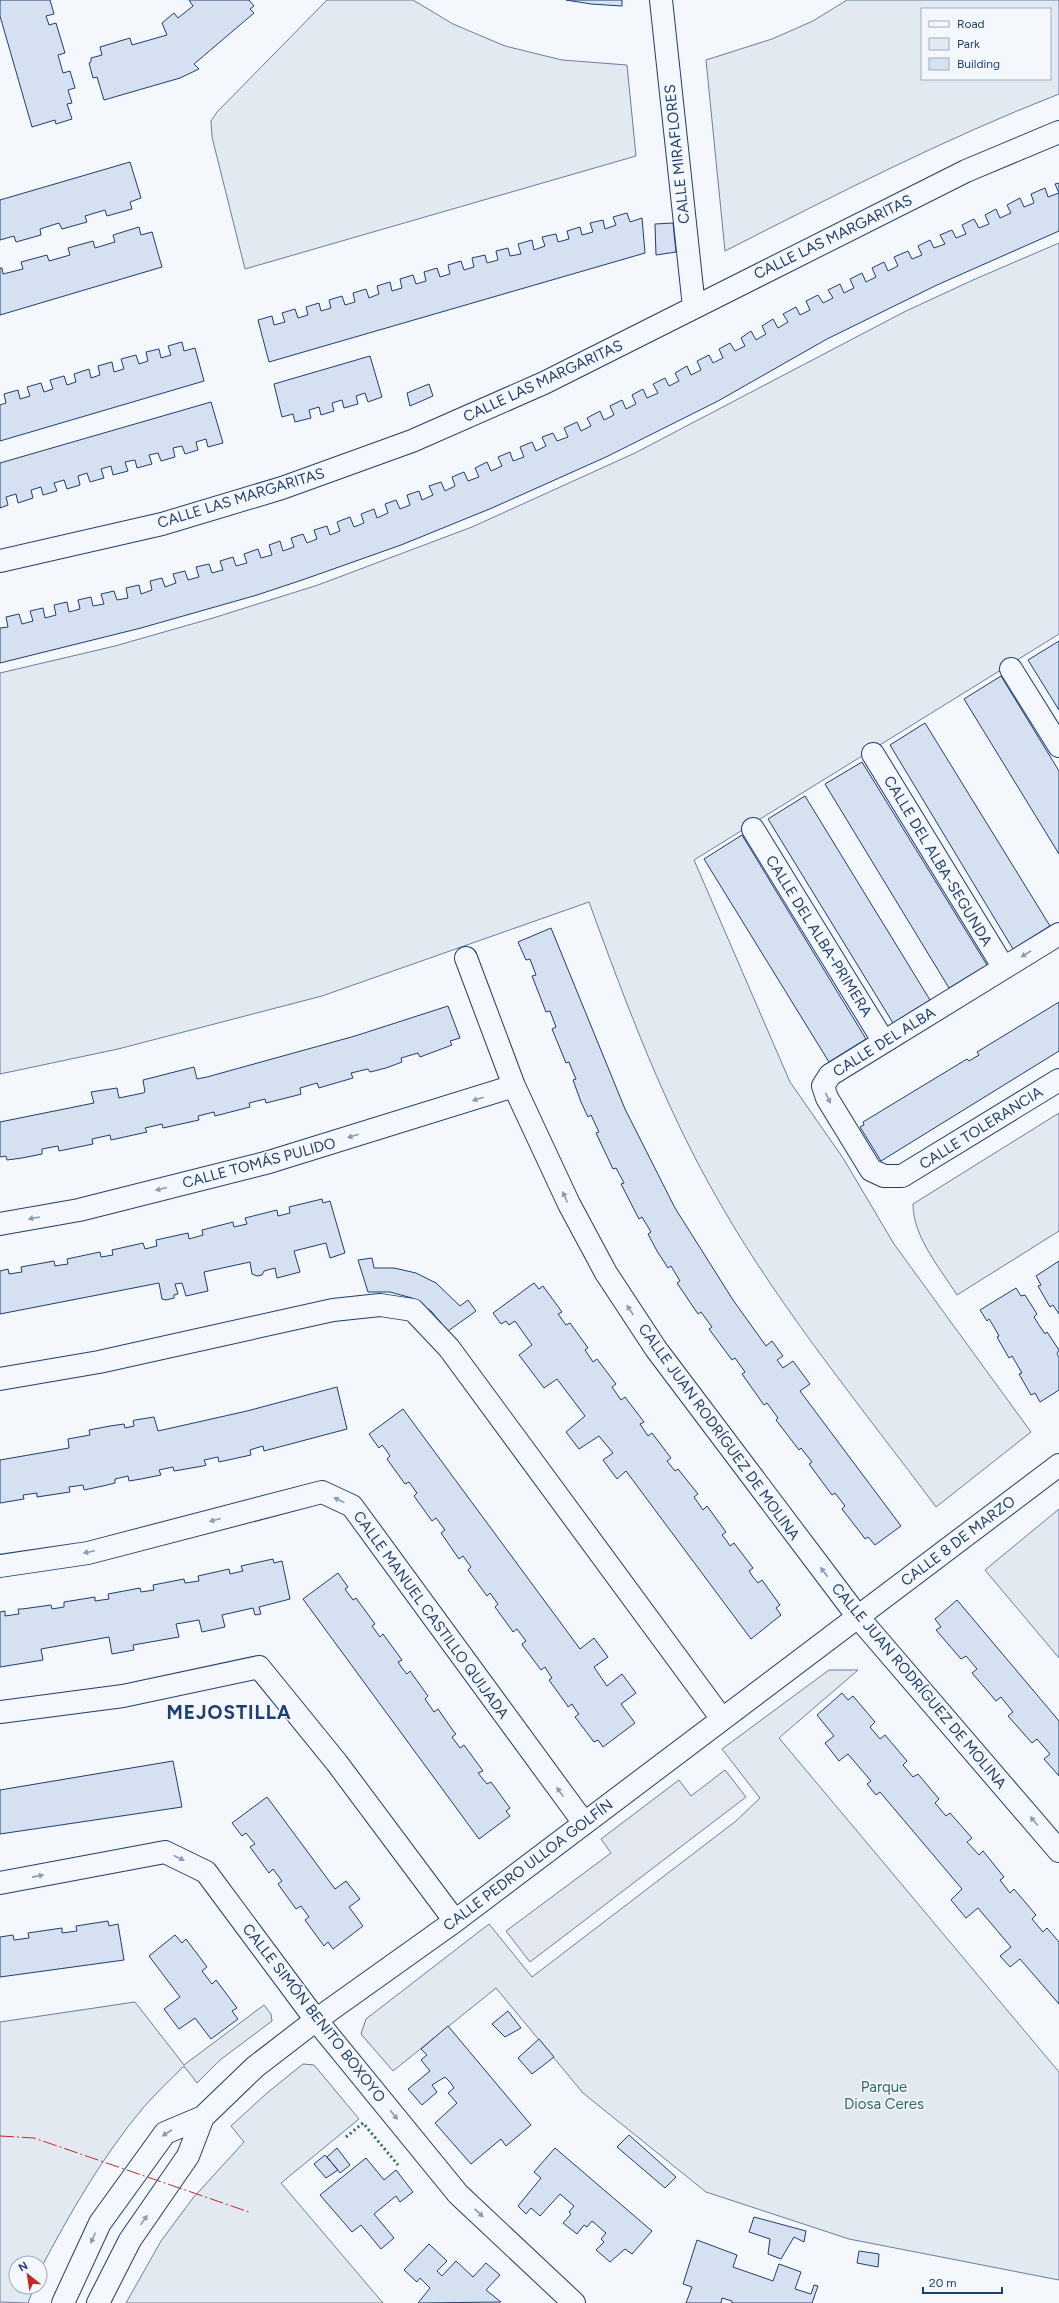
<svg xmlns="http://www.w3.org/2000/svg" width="1059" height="2303" viewBox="0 0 1059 2303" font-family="Figtree,sans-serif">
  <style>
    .green { fill: #e3e9f0; stroke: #687fa3; fill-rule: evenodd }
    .parking { fill: #e3e8f0; stroke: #687fa3 }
    .building { fill: #d5e0f0; stroke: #1d3f73 }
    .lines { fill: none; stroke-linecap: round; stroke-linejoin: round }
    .minor-casing { stroke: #1d3f73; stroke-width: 24 }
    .minor { stroke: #f4f7fb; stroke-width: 22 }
    .hedge { stroke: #2c6c60; stroke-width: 3; stroke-dasharray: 2 3; stroke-linecap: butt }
    .power { stroke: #c62828; stroke-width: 1; stroke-dasharray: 14 3 2 3; stroke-linecap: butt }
    .oneway { fill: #889bb7 }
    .labels { text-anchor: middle; stroke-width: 3; stroke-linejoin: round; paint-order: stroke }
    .street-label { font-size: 15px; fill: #1d3f73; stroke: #f4f7fb }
    .park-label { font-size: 15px; fill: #2c6c60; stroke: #f4f7fb }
    .district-label { font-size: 19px; font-weight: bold; letter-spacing: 1px; fill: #1d3f73; stroke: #f4f7fb }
  </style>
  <rect width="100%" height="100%" fill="#f4f7fb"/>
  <path class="green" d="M327 0H413L453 24 505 46 562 60 627 65 636 156 245 269 212 137 211 121 217 112Z
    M847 0H1059V94C944 139 835 195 725 251L706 60 772 39 813 21ZM922 9H1050V79H922Z
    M1059 243V634L694 860 790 1082 843 1158 894 1244 1031 1432 936 1507C863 1409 782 1311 721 1205 665 1109 627 1006 589 902L322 996 118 1049 0 1074V673L115 646 213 618 318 585 472 527 635 453 904 312 973 280Z
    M1059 1113V1231L957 1295C940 1268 913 1237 913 1204Z
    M1059 1509V1658L985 1570Z
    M829 1670H858L779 1738 1059 2072V2280L849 2239 706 2192 583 2093 496 1988 393 2071 361 2034 366 2019 489 1924 532 1977 736 1821 760 1798 722 1749Z
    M135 2002 184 2065 264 2005 271 2014 272 2021 220 2060 197 2083 184 2066C170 2080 156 2093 143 2108 102 2157 70 2213 40 2270V2263H16V2287H34L28 2303 0 2302V2022Z
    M303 2064 314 2065 359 2119 281 2183 383 2303H126L161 2241 193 2198 244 2142 231 2126 267 2093Z"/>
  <path class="parking" d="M725 1770 746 1797 530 1962 506 1931 611 1853 601 1839 679 1780 691 1796Z"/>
  <path class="building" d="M0 0H50L54 14 46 16 49 25 56 23 65 53 58 55 63 73 70 71 75 88 68 90 72 103 67 104 72 119 56 124 55 120 32 127 0 16Z
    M249 0 254 6 250 9 254 13 194 64 199 69 180 78 104 100 97 77 93 78 89 63 91 62V58L102 55 100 47 130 38 132 45 167 35 162 23 174 13 178 18 193 6 189 0Z
    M566 0H622V6L591 4Z
    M130 162 141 198 130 202 132 209 107 216 105 210 85 216 87 222 62 229 59 223 40 229 41 235 16 242 14 236 0 240V200Z
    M1059 183V231L937 285 827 339 718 401 606 457 492 508 401 545 305 579 257 595 141 628 0 663V628L8 627 6 617 19 614 22 624 33 621 30 611 43 608 45 618 56 615 54 605 67 602 69 612 80 609 78 600 91 597 93 606 104 604 101 594 114 591 117 600 128 598 126 588 139 585 141 594 152 590 150 581 162 578 165 587 176 583 173 574 185 571 188 580 199 577 196 567 209 564 212 573 223 570 220 561 233 557 236 566 247 563 244 554 258 549 261 558 272 555 269 545 280 541 283 551 294 547 291 538 303 534 307 543 317 539 314 530 327 526 330 535 340 531 337 522 350 517 354 527 364 523 361 514 374 509 377 518 388 513 385 504 396 500 400 509 410 505 407 495 419 491 422 500 433 495 429 486 441 482 445 491 455 486 452 477 464 472 468 481 479 477 475 468 487 462 491 471 502 466 498 457 510 452 513 461 524 457 520 447 532 442 536 451 546 446 542 437 553 433 557 441 568 437 564 428 577 422 581 431 591 426 587 418 600 411 604 420 614 415 610 406 622 400 626 409 636 404 632 395 643 389 647 398 658 393 653 384 665 378 669 386 679 381 675 373 687 366 691 375 701 370 697 361 709 355 713 363 723 358 719 349 730 343 735 351 745 346 741 338 751 331 756 340 766 334 762 326 773 319 778 328 788 322 783 314 796 307 800 315 810 310 806 301 818 295 823 303 833 298 828 290 840 284 844 293 854 288 850 279 862 273 866 282 876 277 872 268 884 262 888 271 898 266 894 257 908 251 912 259 922 255 918 246 930 240 934 248 945 244 940 235 952 230 956 238 966 234 962 225 974 219 979 228 989 224 985 215 996 209 1000 218 1011 213 1007 205 1020 198 1024 207 1034 203 1031 194 1045 188 1048 197 1059 193 1055 184Z
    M627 213 630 222 642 218 645 253 269 362 258 320 272 316 274 325 285 322 282 313 295 309 298 318 308 315 306 307 319 303 321 311 331 308 329 300 342 296 345 305 355 302 353 293 366 289 369 298 379 294 377 286 390 282 392 291 402 288 400 279 413 275 416 284 426 281 424 272 437 268 440 277 450 274 448 265 461 261 464 270 474 267 472 258 485 255 487 263 498 260 496 251 508 248 510 256 521 254 518 244 532 240 534 250 545 246 542 237 556 234 558 242 569 239 567 231 580 227 582 235 593 232 590 223 603 220 605 229 616 225 613 217Z
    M673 223 676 252 656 255 655 224Z
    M139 227 141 235 152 232 162 267 0 315V268H2L3 274 23 269 21 262 47 255 49 261 70 255 68 248 93 241 95 248 115 242 113 235Z
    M182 342 184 351 195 348 204 381 0 441V405L6 403 4 394 18 390 20 399 30 396 27 387 41 383 44 392 53 389 50 380 64 376 67 385 76 382 74 374 89 369 91 378 100 375 98 366 112 362 114 372 124 369 121 359 136 355 139 364 148 361 146 352 159 349 161 358 171 355 168 346Z
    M370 356 382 397 368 402 365 393 356 396 358 404 344 408 342 400 332 403 334 411 321 415 319 407 309 410 311 418 295 422 293 414 282 417 274 384Z
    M429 384 433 396 410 406 407 393Z
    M211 402 223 443 208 447 206 439 196 442 198 450 185 454 182 446 173 448 175 457 161 461 158 453 149 455 152 464 137 468 135 460 125 462 128 471 113 475 111 466 101 469 104 478 90 482 87 473 78 476 80 485 67 489 64 480 54 483 57 491 43 495 41 487 31 490 33 498 18 503 16 494 6 497 8 505 0 508V463Z
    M1059 641V710L1028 660Z
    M1001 676 1059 771V854L964 699Z
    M925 723 1050 926 1013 949 890 745Z
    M862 762 987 965 949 988 825 784Z
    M805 796 930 1000 893 1023 768 819Z
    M742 835 866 1039 829 1062 704 859Z
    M551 928 625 1109 675 1208 733 1300 766 1346 772 1341 783 1356 777 1360 783 1368 793 1361 810 1384 800 1391 901 1526 875 1545 868 1537 865 1539 863 1536 842 1509 845 1506 835 1493 832 1495 809 1464 812 1462 801 1448 799 1450 776 1420 778 1418 767 1403 764 1405 742 1374 745 1372 735 1358 732 1360 709 1329 712 1327 701 1312 698 1314 677 1283 680 1281 671 1266 668 1268 657 1251 648 1234 651 1232 642 1217 639 1219 621 1184 624 1183 616 1168 613 1169 596 1133 599 1132 591 1115 588 1117 581 1102 573 1080 576 1079 572 1070 569 1062 566 1063 552 1029 556 1027 550 1011 546 1012 534 981 532 976 536 975 530 959 526 960 518 942Z
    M1059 1002V1051L881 1161 860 1127 864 1125 863 1122 967 1059 969 1061 979 1055 977 1052Z
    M448 1006 460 1038 450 1041 452 1045 420 1057 418 1053 401 1058 402 1062 386 1068 370 1072 368 1069 351 1073 353 1078 322 1087 319 1088 317 1083 300 1088 301 1094 298 1095 266 1103 265 1099 249 1103 250 1107 215 1116 214 1112 198 1116 199 1120 163 1128 162 1124 145 1128 147 1132 111 1140 110 1135 92 1139 93 1144 64 1150 59 1151 58 1146 42 1149V1154L22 1158 7 1160 6 1156 0 1157V1122L94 1103 91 1092 97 1091 117 1088 119 1098 143 1093 145 1092 143 1080 194 1067 197 1079 207 1077 355 1036Z
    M322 1199 323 1203 330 1201 345 1253 330 1258 326 1243 294 1251 300 1272 277 1278 275 1268 264 1271 262 1275 257 1276 252 1274 250 1262 204 1272 208 1291 186 1296 182 1283 175 1284 178 1294 174 1295V1298L166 1300 162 1299 159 1283 0 1314V1271L8 1269 9 1274 22 1272 21 1267 54 1261 55 1266 61 1265 68 1264 67 1259 100 1252 101 1257 113 1255 112 1250 143 1243 145 1249 157 1246 156 1240 188 1233 189 1239 203 1235 202 1230 233 1222 234 1227 247 1224 245 1218 277 1210 278 1216 290 1213 289 1207Z
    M372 1258 374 1268H394L416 1273 436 1283 460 1306 468 1300 476 1311 448 1331 431 1311 412 1298 390 1292H368L358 1260Z
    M1059 1261V1314L1053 1305 1050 1307 1038 1286 1041 1285 1036 1276Z
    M534 1283 539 1289 543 1286 562 1312 558 1314 566 1325 570 1323 588 1348 585 1350 593 1362 597 1359 616 1384 612 1387 621 1400 625 1397 644 1422 640 1424 648 1436 652 1433 671 1458 667 1461 675 1471 678 1469 698 1494 694 1497 703 1510 707 1506 726 1532 722 1535 726 1540 730 1546 734 1543 753 1568 749 1571 753 1577 758 1583 762 1580 780 1605 776 1608 781 1615 751 1639 626 1471 617 1479 603 1460 613 1453 599 1436 579 1449 566 1432 585 1416 557 1379 544 1388 519 1355 532 1345 515 1321 509 1325 506 1321 501 1324 493 1313Z
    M1016 1288 1021 1296 1025 1295 1037 1314 1034 1317 1039 1325 1045 1334 1047 1332 1059 1350 1057 1354 1059 1357V1390L1040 1402 1035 1393 1031 1395 1019 1374 1022 1373 1012 1356 1009 1358 997 1337 999 1336 994 1327 989 1319 987 1321 980 1310Z
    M337 1387 347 1429 264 1451 263 1446 256 1448 250 1450 251 1455 219 1462 218 1457 204 1460 206 1465 203 1466 174 1471 173 1467 159 1470 161 1475 141 1479 129 1481 128 1476 115 1479V1483L103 1486 84 1490 83 1485 69 1487 70 1492 37 1497V1493L23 1495 24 1499 0 1503V1460L69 1448 68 1439 90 1435 89 1430 110 1426 124 1424 125 1428 134 1426 133 1421 135 1420 154 1417 158 1431 247 1411Z
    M403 1409 580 1649 594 1638 608 1657 594 1667 607 1686 622 1674 636 1693 621 1704 635 1723 603 1747 598 1740 594 1742 575 1717 579 1714 575 1709 572 1704 568 1707 567 1705 549 1680 552 1678 548 1672 545 1667 541 1670 523 1646 522 1644 526 1641 517 1629 513 1632 511 1629 495 1607 498 1604 490 1593 487 1596 468 1570 471 1567 463 1556 459 1559 441 1533 445 1530 436 1518 432 1521 414 1496 417 1493 409 1482 405 1484 387 1459 390 1456 386 1450 382 1445 379 1448 369 1434Z
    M273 1559 274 1563 282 1561 290 1599 259 1607 261 1614 255 1615 253 1608 222 1615 225 1627 202 1632 199 1620 176 1624 179 1637 133 1645 134 1650 112 1654 109 1637 41 1649 43 1660 0 1667V1612L5 1611V1616L19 1614 18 1609H22L51 1605 52 1609 64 1607V1602L95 1597V1601L109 1599 108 1594 140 1588 141 1592 154 1590 153 1585 184 1579 185 1583 199 1581 198 1576 229 1569 230 1574 243 1571 241 1566Z
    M338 1573 348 1587 345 1589 353 1600 356 1598 375 1624 372 1626 380 1637 383 1634 402 1660 398 1662 402 1668 407 1674 410 1671 428 1696 425 1699 434 1712 438 1709 454 1732 456 1734 452 1737 460 1748 464 1745 483 1771 478 1773 487 1784 491 1782 510 1808 506 1811 510 1816 479 1839 303 1599Z
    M957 1600 1059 1721V1776L1044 1759 1050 1754 1037 1739 1032 1743 1008 1716 1013 1712 1001 1697 996 1701 972 1673 977 1669 972 1663 966 1656 961 1659 936 1630 941 1627 935 1619Z
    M842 1693 848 1700 853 1696 875 1722 870 1727 880 1739 885 1735 907 1761 903 1765 913 1777 918 1774 939 1799 935 1803 946 1816 950 1813 972 1838 967 1842 979 1855 983 1851 1004 1877 1000 1880 1010 1893 1014 1889 1036 1915 1032 1919 1043 1932 1047 1928 1059 1942V2004L1020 1959 1010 1967 1000 1956 1011 1947 978 1908 966 1918 951 1900 962 1889 880 1792 876 1795 867 1784 871 1781 848 1754 839 1761 825 1743 834 1736 817 1715Z
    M173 1761 182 1807 0 1834V1790Z
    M267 1797 335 1889 346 1881 360 1899 349 1907 363 1926 333 1949 328 1942 324 1946 305 1920 309 1917 301 1906 296 1909 278 1884 282 1881 273 1869 269 1873 250 1847 255 1844 246 1833 242 1836 232 1823Z
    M108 1921 109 1926 118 1924 124 1960 0 1977V1937L13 1935 14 1940 29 1938 28 1933 62 1928V1933L77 1931 76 1926Z
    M175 1935 182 1943 186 1939 207 1967 202 1971 212 1984 216 1980 237 2008 232 2011 238 2019 211 2039 195 2018 179 2029 164 2009 180 1997 149 1956Z
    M508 2011 521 2028 505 2037 492 2024Z
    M448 2026 531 2125 506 2146 501 2139 471 2164 435 2123 457 2103 448 2093 454 2088 450 2082 445 2077 432 2085 437 2092 422 2105 408 2089 430 2071 421 2060 427 2055 421 2049Z
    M539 2039 554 2057 532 2074 518 2058Z
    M629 2135 676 2177 665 2188 617 2147Z
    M337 2148 350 2165 340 2173 327 2157Z
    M555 2148 652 2231 632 2254 625 2249 610 2262 596 2250 604 2242 601 2239 606 2233 592 2221 587 2227 584 2225 577 2234 563 2223 571 2214 569 2212 574 2206 560 2194 540 2216 531 2208 526 2214 518 2206 541 2178 534 2172Z
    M325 2155 338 2170 326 2178 314 2164Z
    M366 2158 384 2180 396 2170 413 2192 400 2202 396 2196 374 2214 394 2238 381 2249 361 2225 352 2232 320 2195Z
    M754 2217 806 2231 804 2242 794 2237 781 2259 768 2254 770 2239 749 2232Z
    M697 2240 737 2255 733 2267 773 2281 779 2264 801 2272 795 2289 811 2294 814 2285 818 2286 812 2303H732V2301L722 2298 721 2303H686L692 2287 683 2284Z
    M429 2244 447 2261 437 2271 442 2276 456 2261 473 2277 486 2263 500 2275 486 2290 501 2302 418 2303 430 2288 420 2278 417 2282 404 2270Z
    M859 2251 879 2254 878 2267 857 2263Z"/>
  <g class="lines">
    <g class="minor-casing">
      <path id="minor" d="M661 0 694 307
        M0 561 162 524 282 488 412 441 544 383 966 171 1059 132
        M1011 669 1059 746
        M873 754 1004 968
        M753 829 884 1042
        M1059 934 830 1075 823 1086 827 1098 871 1170 884 1176H902L1059 1080
        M466 958 514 1086 569 1204 606 1273 656 1349 858 1617 1059 1851
        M0 1224 79 1210 269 1162 514 1086
        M0 1379 99 1362 333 1310 380 1305 413 1310 449 1348 722 1719
        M0 1566 88 1553 322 1492 352 1506 584 1823
        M0 1712 123 1696 259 1667 337 1763 455 1921
        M0 1883 165 1852 206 1872 316 2020 458 2194 574 2303
        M63 2303 100 2223 165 2133 203 2117 255 2067 316 2020 455 1921 1059 1465
        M98 2303 130 2240 188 2156 203 2117"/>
    </g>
    <use href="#minor" class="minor"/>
    <path class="hedge" d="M346 2137 363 2123 398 2165"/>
    <path class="power" d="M0 2136 34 2138 249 2212"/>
  </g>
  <defs><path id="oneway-solid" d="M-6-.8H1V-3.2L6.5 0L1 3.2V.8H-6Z"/></defs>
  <g class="oneway">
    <use href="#oneway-solid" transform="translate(1026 954) rotate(149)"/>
    <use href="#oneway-solid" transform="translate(828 1098) rotate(65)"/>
    <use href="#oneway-solid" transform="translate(478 1099) rotate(163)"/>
    <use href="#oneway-solid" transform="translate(353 1136) rotate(163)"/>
    <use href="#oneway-solid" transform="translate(161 1189) rotate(166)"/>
    <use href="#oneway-solid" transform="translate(565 1197) rotate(-114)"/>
    <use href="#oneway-solid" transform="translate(34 1218) rotate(170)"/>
    <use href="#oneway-solid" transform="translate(630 1310) rotate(-123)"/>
    <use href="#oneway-solid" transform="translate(339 1500) rotate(-154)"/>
    <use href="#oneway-solid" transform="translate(215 1520) rotate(165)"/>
    <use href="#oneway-solid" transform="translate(89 1552) rotate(168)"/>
    <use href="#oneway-solid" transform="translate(824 1572) rotate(-127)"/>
    <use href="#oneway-solid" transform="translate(560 1792) rotate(-126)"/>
    <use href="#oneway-solid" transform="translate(1034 1821) rotate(-131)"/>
    <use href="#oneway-solid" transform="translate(179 1858) rotate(26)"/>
    <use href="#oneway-solid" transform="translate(38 1876) rotate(-11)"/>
    <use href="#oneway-solid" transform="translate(394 2115) rotate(51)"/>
    <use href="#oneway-solid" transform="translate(167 2133) rotate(147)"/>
    <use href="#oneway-solid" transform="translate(479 2213) rotate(43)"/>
    <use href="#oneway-solid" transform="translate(144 2220) rotate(-55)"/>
    <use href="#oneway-solid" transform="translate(93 2238) rotate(114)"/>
  </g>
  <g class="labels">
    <g class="street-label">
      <text transform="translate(677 154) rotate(-96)" y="5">CALLE MIRAFLORES</text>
      <text transform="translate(833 237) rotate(-26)" y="5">CALLE LAS MARGARITAS</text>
      <text transform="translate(543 381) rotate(-25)" y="5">CALLE LAS MARGARITAS</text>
      <text transform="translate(241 498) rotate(-17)" y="5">CALLE LAS MARGARITAS</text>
      <text transform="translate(938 861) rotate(59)" y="5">CALLE DEL ALBA-SEGUNDA</text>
      <text transform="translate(819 936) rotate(58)" y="5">CALLE DEL ALBA-PRIMERA</text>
      <text transform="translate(884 1042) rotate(-32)" y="5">CALLE DEL ALBA</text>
      <text transform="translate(981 1128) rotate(-32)" y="5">CALLE TOLERANCIA</text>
      <text transform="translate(259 1163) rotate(-15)" y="5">CALLE TOMÁS PULIDO</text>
      <text transform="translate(719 1432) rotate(54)" y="5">CALLE JUAN RODRÍGUEZ DE MOLINA</text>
      <text transform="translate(958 1541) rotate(-37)" y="5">CALLE 8 DE MARZO</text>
      <text transform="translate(431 1615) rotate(54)" y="5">CALLE MANUEL CASTILLO QUIJADA</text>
      <text transform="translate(919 1686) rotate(50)" y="5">CALLE JUAN RODRÍGUEZ DE MOLINA</text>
      <text transform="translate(528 1865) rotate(-37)" y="5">CALLE PEDRO ULLOA GOLFÍN</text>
      <text transform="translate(314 2013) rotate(52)" y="5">CALLE SIMÓN BENITO BOXOYO</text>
    </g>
    <g class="park-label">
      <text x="884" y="2092">Parque<tspan x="884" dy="17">Diosa Ceres</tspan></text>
    </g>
    <g class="district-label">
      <text x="229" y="1719">MEJOSTILLA</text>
    </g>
  </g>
  <rect x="921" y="8" width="130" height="72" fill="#f4f7fb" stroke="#9eadc5"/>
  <rect x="929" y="21" width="20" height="6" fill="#f4f7fb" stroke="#9eadc5"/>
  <text x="957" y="28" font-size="12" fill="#1d3f73">Road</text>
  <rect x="929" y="38" width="20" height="12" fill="#e3e9f0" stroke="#9eadc5"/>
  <text x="957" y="48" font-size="12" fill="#1d3f73">Park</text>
  <rect x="929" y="58" width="20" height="12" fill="#d5e0f0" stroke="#9eadc5"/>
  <text x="957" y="68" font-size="12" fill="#1d3f73">Building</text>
  <g transform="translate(28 2275) rotate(330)"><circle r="19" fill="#f4f7fb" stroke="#9eadc5"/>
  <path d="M0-3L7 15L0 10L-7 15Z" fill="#c62828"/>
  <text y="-6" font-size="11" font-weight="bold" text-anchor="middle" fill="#1d3f73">N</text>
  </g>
  <path d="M923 2287v6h79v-6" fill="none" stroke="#1d3f73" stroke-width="2"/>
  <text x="929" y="2287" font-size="12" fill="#1d3f73" stroke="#f4f7fb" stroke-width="3" paint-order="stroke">20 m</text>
</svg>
